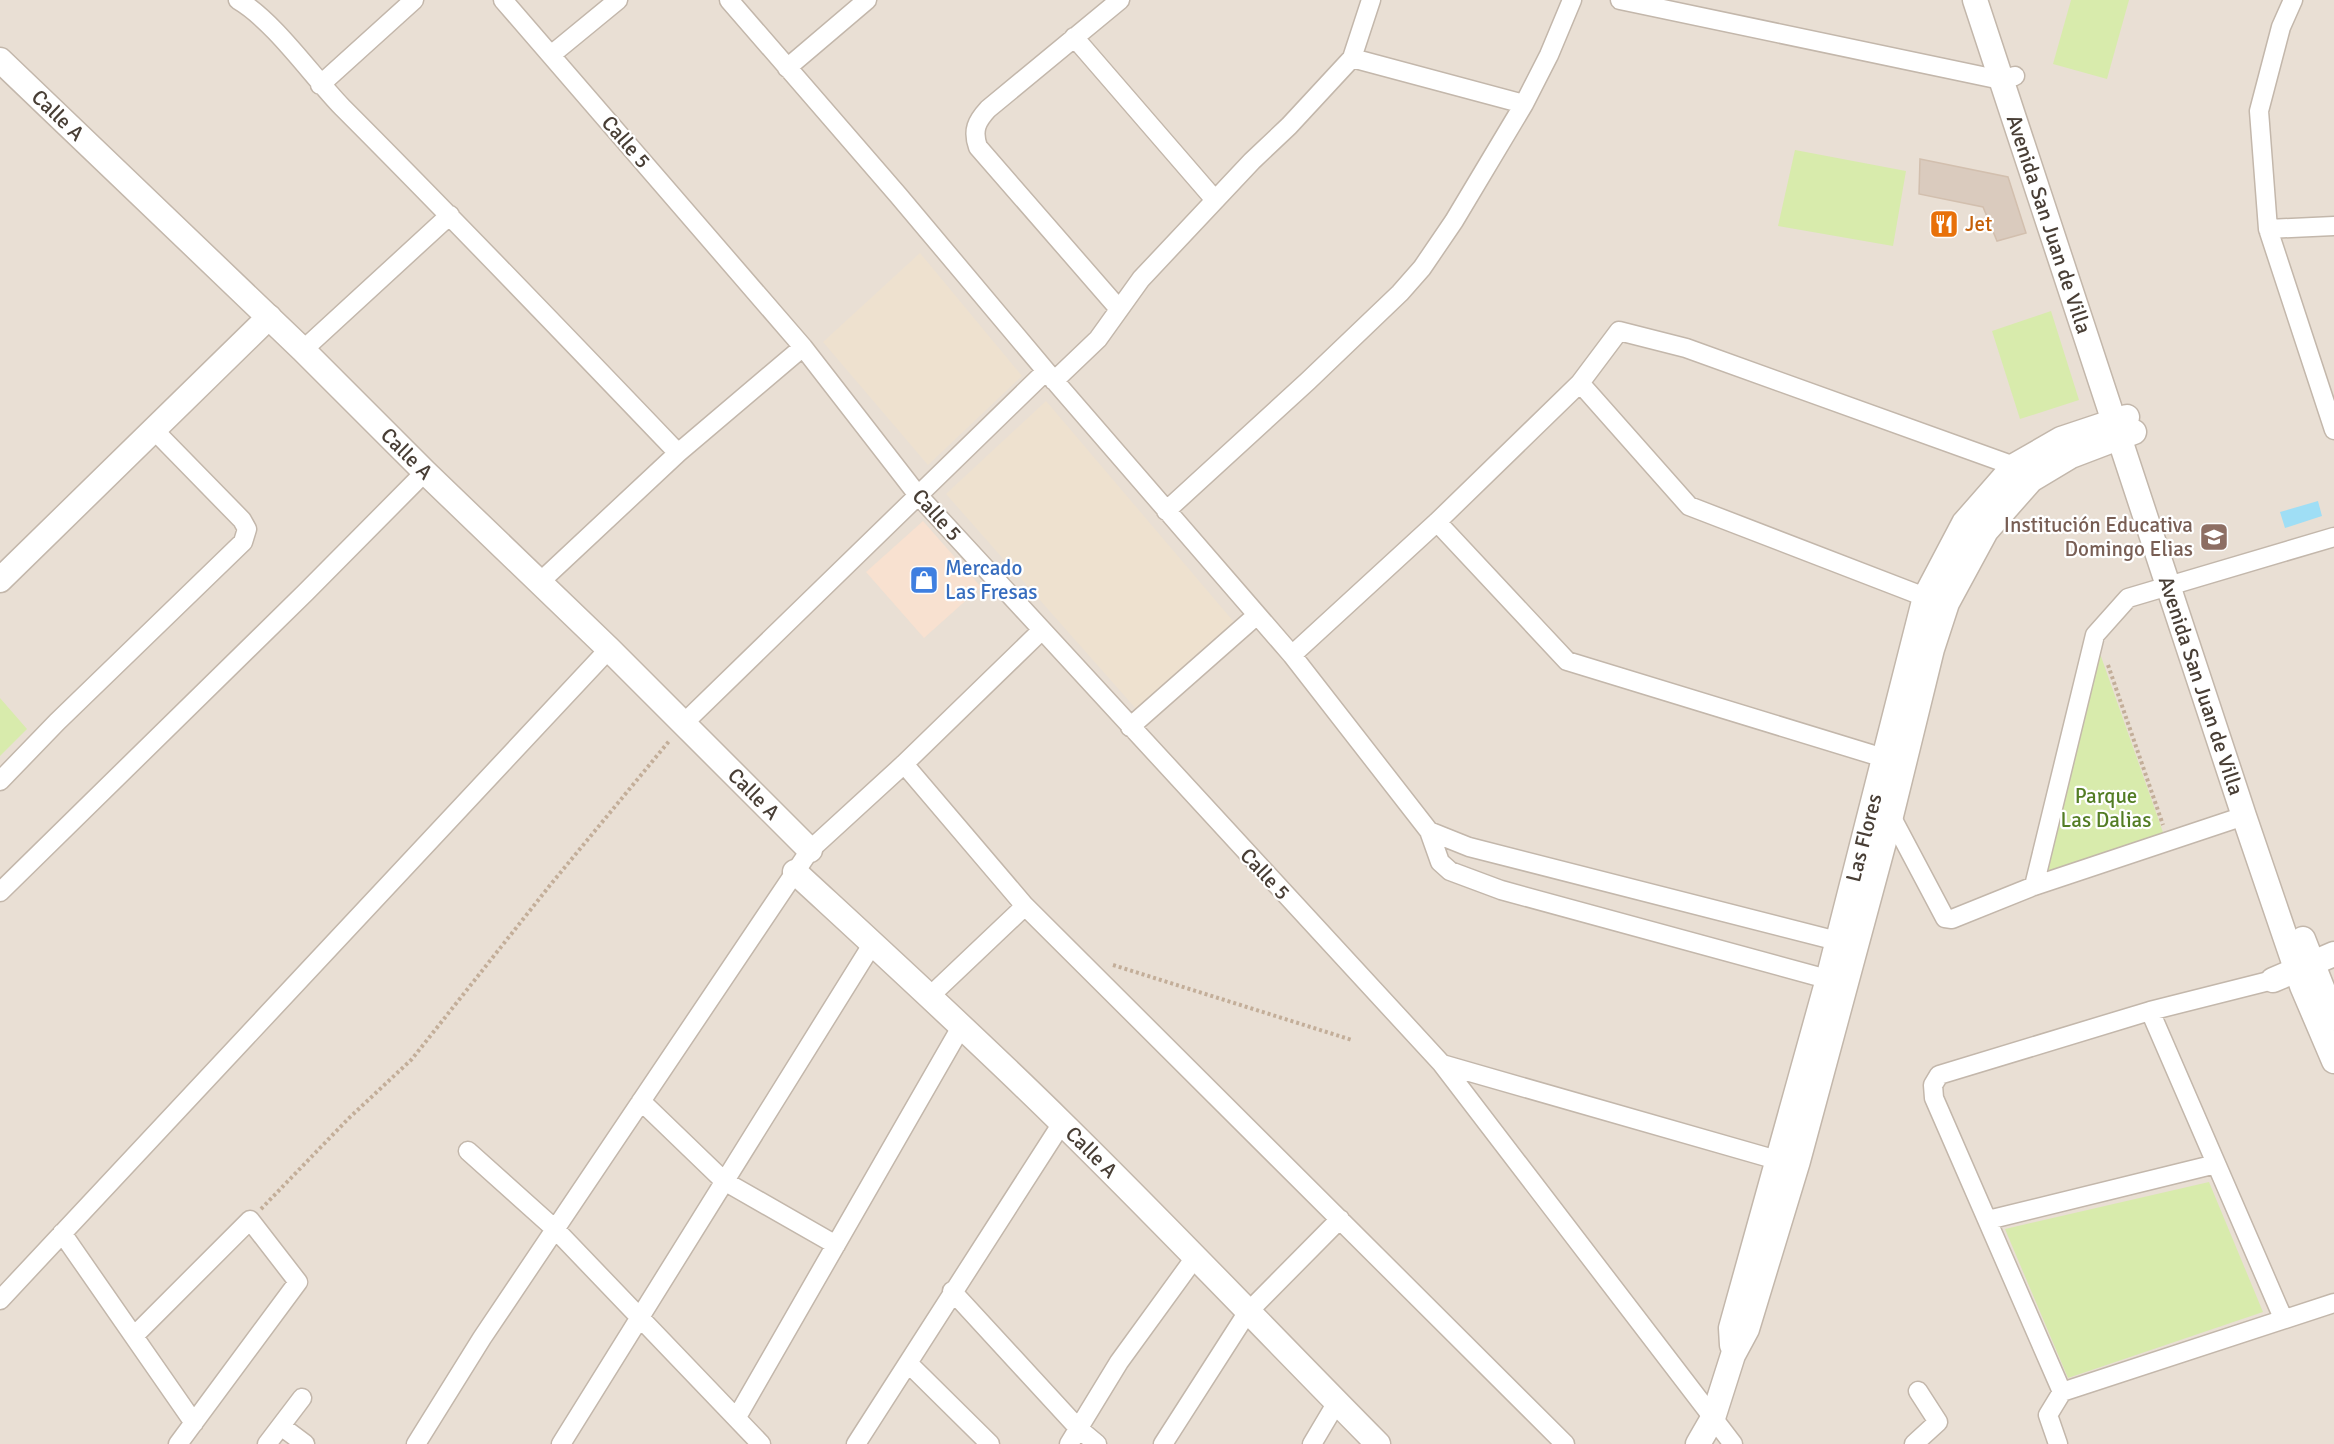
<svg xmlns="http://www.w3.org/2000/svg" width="2334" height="1444" viewBox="0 0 2334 1444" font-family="Signika,sans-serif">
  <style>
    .residential { fill: #e9dfd4 }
    .commercial { fill: #f8e1d0 }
    .education { fill: #eee1cf }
    .green { fill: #d8ebac }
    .water { fill: #9fdef5 }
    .building { fill: #dacbbe; stroke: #d2bfae; stroke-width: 1.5 }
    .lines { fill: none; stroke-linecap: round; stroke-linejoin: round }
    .minor-casing { stroke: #c3b7ab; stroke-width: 21 }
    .tertiary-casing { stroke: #c3b7ab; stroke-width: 27 }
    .path { stroke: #c3ae99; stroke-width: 4; stroke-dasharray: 3 3; stroke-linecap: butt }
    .minor { stroke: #fff; stroke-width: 18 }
    .tertiary { stroke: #fff; stroke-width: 24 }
    .labels { text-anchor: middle; stroke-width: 4.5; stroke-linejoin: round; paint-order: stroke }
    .street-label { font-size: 21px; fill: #483e35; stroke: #fff }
    .food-label { font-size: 21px; fill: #c56008; stroke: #fff; text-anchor: start }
    .education-label { font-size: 21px; fill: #785e54; stroke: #fff; text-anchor: end }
    .shop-label { font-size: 21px; fill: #366cbe; stroke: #fff; text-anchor: start }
    .park-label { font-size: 21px; fill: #537d24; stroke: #fff }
  </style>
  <rect width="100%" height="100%" fill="#f4eee6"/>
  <path class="residential" d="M0 0H2334V1444H0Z"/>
  <path class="commercial" d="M923 521 981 587 924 638 866 572Z"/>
  <path class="education" d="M920 253 1022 376 928 465 823 342Z
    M1046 401 1239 628 1138 711 946 494Z"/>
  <path class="green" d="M2071 0H2129L2107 79 2053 64Z
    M1795 150 1906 171 1893 246 1778 226Z
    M2051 311 2079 400 2020 419 1992 331Z
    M2097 645 2165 838 2042 876Z
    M0 698 27 729 0 756Z
    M2209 1182 2263 1312 2068 1378 2005 1229Z"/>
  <path class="water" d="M2318 501 2322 516 2285 528 2280 512Z"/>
  <path class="building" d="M1920 159 2008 177 2026 233 1997 241 1983 207 1919 194Z"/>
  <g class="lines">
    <g class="minor-casing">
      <path id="minor" d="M238 0C274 21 312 76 342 107 456 221 567 337 678 453
        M503 0 803 347 917 494 1442 1064 1733 1444
        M729 0 898 195 1046 371 1292 655 1429 831 1440 862 1450 871 1501 890 1838 982
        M1620 0 2001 80 2015 76
        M2293 0 2281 27 2259 111 2268 229 2334 430
        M1074 37 1215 200
        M551 55 618 0
        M1352 58 1371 0
        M787 68 867 0
        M320 85 414 0
        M2268 229 2334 226
        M1119 309 978 147C972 130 977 121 988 109L1120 0
        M303 350 450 215
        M1054 381 1098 339 1141 279 1252 161 1289 126 1352 58 1524 104
        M1580 383 1689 506 1925 597
        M1166 511 1308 381 1400 293 1422 268 1454 221 1524 104 1549 55 1572 0
        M1437 522 1567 661 1897 762
        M540 582 678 453 803 347
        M1292 655 1437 522 1580 383 1619 331 1686 348 2014 466 2021 472
        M683 724 1046 371
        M1130 727 1257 615
        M904 764 1025 906 1565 1444
        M0 781 57 722 243 542 247 529 242 520 154 430
        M1891 816 1945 918 1952 919 2034 886 2244 816
        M1429 831 1469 847 1849 944
        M2034 886 2095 635 2128 598 2334 537
        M0 892 306 592 425 472
        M929 997 1025 906
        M2150 1011 2283 1318
        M1442 1064 1777 1160
        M641 1101 724 1181 836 1245
        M468 1151 555 1229 761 1444
        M1988 1220 2216 1164
        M62 1233 194 1423
        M952 1291 1079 1429 1097 1444
        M0 1300 609 649
        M134 1336 250 1220 298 1282 178 1444
        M908 1363 990 1444
        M2062 1392 1934 1098 1933 1085 1939 1075 2150 1011 2273 980
        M737 1417 961 1027
        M281 1426 305 1444
        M267 1444 302 1398
        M416 1444 482 1338 810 850 904 764 1042 630
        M561 1444 873 943
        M856 1444 1062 1123
        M1069 1444 1119 1362 1196 1256
        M1163 1444 1247 1313 1340 1219
        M1312 1444 1337 1402
        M1914 1444 1938 1422 1918 1391
        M2058 1444 2048 1415 2062 1392 2334 1303"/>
    </g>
    <g class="tertiary-casing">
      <g id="tertiary">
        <path id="s1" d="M1975 0 2244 816 2302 986 2334 1061"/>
        <path id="s2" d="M0 60 303 350 425 472 609 649 810 850"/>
        <path d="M0 580 269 317"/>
        <path id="s3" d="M795 872C885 955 976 1038 1063 1124 1170 1229 1273 1338 1378 1444"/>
        <path d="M2303 939 2334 1018"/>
        <path d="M2273 980 2334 954"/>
        <path id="s4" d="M1732 1345 1731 1328 1828 979 1925 597 1964 523 2014 466 2061 439 2127 417"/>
        <path d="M1698 1444 1713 1418 1733 1355 1747 1329 1798 1161 1891 816 1932 649 1947 603 1986 531 2031 480 2071 456 2134 432"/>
      </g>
    </g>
    <path class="path" d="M2108 665 2163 825
      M1113 965 1352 1040
      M261 1209 348 1119 412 1059 551 884 670 740"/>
    <use href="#minor" class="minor"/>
    <use href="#tertiary" class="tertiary"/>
  </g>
  <defs>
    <g id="restaurant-square" transform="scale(1.5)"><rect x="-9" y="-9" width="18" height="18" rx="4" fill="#e8710a" stroke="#fff"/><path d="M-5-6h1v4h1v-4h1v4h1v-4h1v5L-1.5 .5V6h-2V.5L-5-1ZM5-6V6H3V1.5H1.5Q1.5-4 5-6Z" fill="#fff"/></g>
    <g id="school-square" transform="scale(1.5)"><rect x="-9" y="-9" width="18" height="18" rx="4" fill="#8d6e63" stroke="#fff"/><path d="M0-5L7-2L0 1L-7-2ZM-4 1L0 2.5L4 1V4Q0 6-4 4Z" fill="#fff"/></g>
    <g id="shop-square" transform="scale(1.5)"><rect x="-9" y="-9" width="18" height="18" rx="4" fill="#3f7fe0" stroke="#fff"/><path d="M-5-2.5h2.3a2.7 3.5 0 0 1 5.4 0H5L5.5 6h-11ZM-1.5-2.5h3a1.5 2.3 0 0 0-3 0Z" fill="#fff"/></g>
  </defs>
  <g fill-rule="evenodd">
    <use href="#restaurant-square" x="1944" y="224"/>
    <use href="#school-square" x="2214" y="537"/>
    <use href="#shop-square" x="924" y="580"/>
  </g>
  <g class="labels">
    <g class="street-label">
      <text dy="7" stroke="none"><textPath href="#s2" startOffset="80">Calle A</textPath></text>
      <text transform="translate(626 142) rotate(49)" y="7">Calle 5</text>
      <text dy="7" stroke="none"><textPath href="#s1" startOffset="236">Avenida San Juan de Villa</textPath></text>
      <text dy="7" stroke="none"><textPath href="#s2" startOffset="566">Calle A</textPath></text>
      <text transform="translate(937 515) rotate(48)" y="7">Calle 5</text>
      <text dy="7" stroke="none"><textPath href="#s1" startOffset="722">Avenida San Juan de Villa</textPath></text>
      <text dy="7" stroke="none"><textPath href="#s2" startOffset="1052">Calle A</textPath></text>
      <text dy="7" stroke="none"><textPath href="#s4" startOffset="525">Las Flores</textPath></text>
      <text transform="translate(1265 874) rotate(47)" y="7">Calle 5</text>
      <text dy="7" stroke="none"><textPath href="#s3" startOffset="408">Calle A</textPath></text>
    </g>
    <g class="food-label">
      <text x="1965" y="231">Jet</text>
    </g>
    <g class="education-label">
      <text x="2193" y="532">Institución Educativa<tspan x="2193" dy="24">Domingo Elias</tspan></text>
    </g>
    <g class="shop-label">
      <text x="945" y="575">Mercado<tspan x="945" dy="24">Las Fresas</tspan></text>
    </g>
    <g class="park-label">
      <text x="2106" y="803">Parque<tspan x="2106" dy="24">Las Dalias</tspan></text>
    </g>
  </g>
</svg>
